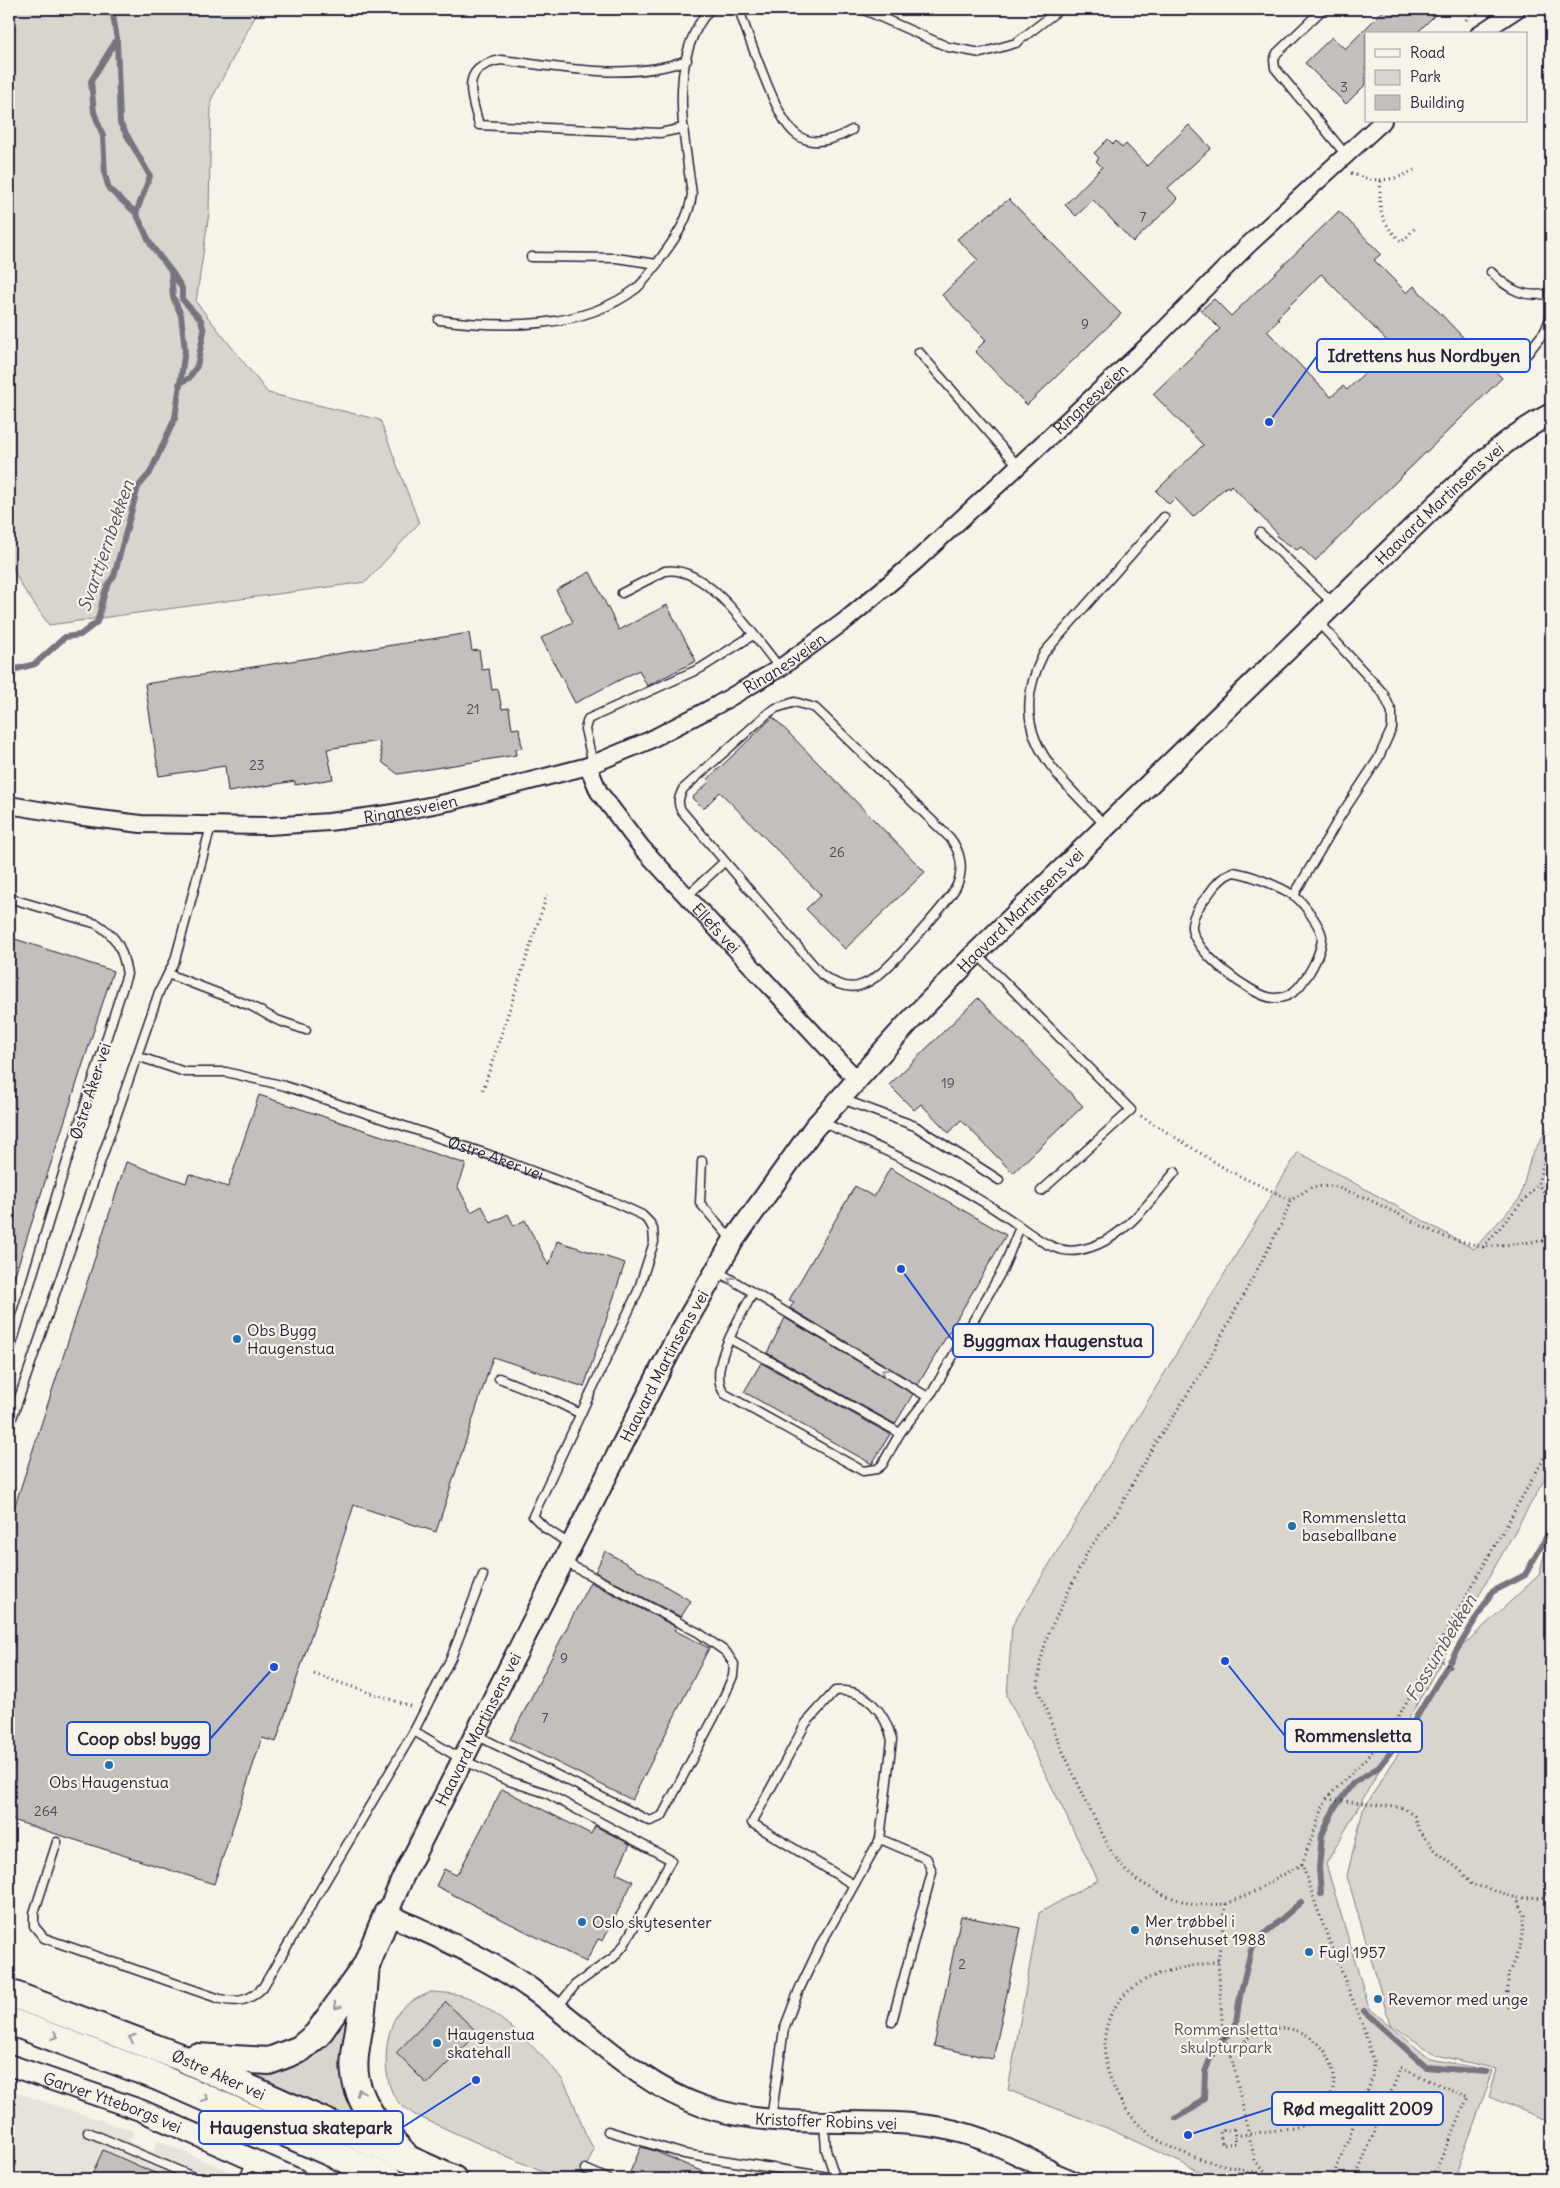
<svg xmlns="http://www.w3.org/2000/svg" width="1560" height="2188" viewBox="0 0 1560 2188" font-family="Delius,sans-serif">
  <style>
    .built { fill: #e7e3db }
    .green { fill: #d8d5cf; stroke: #7d7c85 }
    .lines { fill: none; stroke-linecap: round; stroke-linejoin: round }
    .stream { stroke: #76747f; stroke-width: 6 }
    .building { fill: #c2bfbd; stroke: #22223b; fill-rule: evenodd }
    .service-casing { stroke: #22223b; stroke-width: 11 }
    .minor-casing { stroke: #22223b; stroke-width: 20 }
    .tertiary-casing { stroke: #22223b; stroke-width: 24 }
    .trunk-casing { stroke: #22223b; stroke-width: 30 }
    .path { stroke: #22223b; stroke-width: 3; stroke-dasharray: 1 4; stroke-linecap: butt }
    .service { stroke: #f7f3e8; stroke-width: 8 }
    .minor { stroke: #f7f3e8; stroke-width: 16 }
    .tertiary { stroke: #f7f3e8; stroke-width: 20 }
    .trunk { stroke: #f7f3e8; stroke-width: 26 }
    .path-bridge { stroke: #22223b; stroke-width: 3; stroke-dasharray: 1 4; stroke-linecap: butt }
    .oneway { stroke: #97959a }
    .poi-dot { fill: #1f6fb2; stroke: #f7f3e8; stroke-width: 2 }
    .labels { text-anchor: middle; stroke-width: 4.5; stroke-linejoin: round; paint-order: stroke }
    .number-label { font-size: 14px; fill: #4a495c }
    .street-label { font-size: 16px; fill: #22223b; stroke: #f7f3e8 }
    .poi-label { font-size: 16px; fill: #22223b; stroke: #f7f3e8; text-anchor: start }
    .park-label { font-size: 16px; fill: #504f60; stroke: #f7f3e8 }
    .water-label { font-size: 18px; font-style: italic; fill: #535263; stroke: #f7f3e8 }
    .leader { fill: none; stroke: #1d4ed8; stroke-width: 2 }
    .callout-dot { fill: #1d4ed8; stroke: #f7f3e8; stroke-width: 2 }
    .callout { fill: #f7f3e8; stroke: #1d4ed8; stroke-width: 2 }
    .callout-label { font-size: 18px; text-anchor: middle; font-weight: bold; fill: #22223b }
  </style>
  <rect width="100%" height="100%" fill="#f7f3e8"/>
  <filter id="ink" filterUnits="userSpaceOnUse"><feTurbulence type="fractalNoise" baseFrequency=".02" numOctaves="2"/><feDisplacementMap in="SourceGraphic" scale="10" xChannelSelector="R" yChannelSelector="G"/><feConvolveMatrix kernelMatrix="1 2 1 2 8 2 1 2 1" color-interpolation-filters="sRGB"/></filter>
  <g filter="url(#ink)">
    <path class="built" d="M9 2090 134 2131 130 2142 153 2152 157 2140 246 2179H9Z"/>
    <path class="green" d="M9 9H259L211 100 209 213 196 302 268 393 380 420 419 523 366 582 49 625 21 585 9 559Z
      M1551 1122V1468L1326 1864 1369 2008 1430 2059 1493 2071 1454 2179H1216L1107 2128 1008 2090 1039 1913 1098 1880 1007 1696 1012 1626 1298 1152 1474 1249 1520 1198 1531 1157Z
      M1551 1543V2122L1489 2097 1497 2069 1436 2055 1390 2024 1347 1876 1363 1810 1410 1735 1455 1653 1539 1575 1545 1552Z
      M431 1992C445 1993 458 1993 472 1999 494 2009 556 2065 566 2086 577 2107 581 2129 594 2149L581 2179H558L415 2115C410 2111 404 2108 399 2103 381 2083 383 2035 398 2013 405 2003 420 1997 431 1992Z
      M349 2013 364 2124 248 2075 249 2072Z"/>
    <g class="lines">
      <path class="stream" d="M117 40 120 123 150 176 136 213
        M172 272 182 288V299L201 320 204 331 197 366 189 378 179 384
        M9 671 35 664 65 637 80 635 97 622C103 605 102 590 114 576L138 487 150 473 175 418 185 350 181 315 173 297 171 271 151 245 136 213 109 189 105 175 103 136 94 112 91 81 117 39 112 9
        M1321 1894 1319 1868 1322 1835 1335 1807 1353 1783 1379 1767 1412 1724 1492 1592 1525 1575 1551 1529
        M1364 2011 1426 2067 1486 2072
        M1176 2118 1192 2109 1204 2098 1205 2072 1210 2059 1216 2046 1235 2029 1240 1996 1251 1950 1263 1935 1301 1902"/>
    </g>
    <path class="building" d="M1385 9H1441L1416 34H1366V84L1346 104 1305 63 1332 37 1345 49Z
      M1189 125 1211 148 1168 188 1178 199 1133 242 1093 200 1076 216 1065 205 1102 167 1096 161 1099 158 1094 153 1108 139 1113 144 1116 141 1122 148 1126 144 1147 166Z
      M1009 199 1121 314 1027 405 975 351 986 340 942 295 978 260 957 239Z
      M1339 211 1381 254 1374 260 1407 293 1414 286 1502 378 1315 561 1301 547 1297 550 1276 536 1278 534 1231 485 1229 488 1227 486 1193 517 1175 498 1169 504 1156 491 1203 445 1153 394 1220 329 1201 310 1214 299 1231 316ZM1321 274 1392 346 1347 390 1343 386 1331 397 1267 331 1279 320 1277 318Z
      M590 572 619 630 667 605 696 661 647 686 639 670 575 703 541 638 573 622 556 590Z
      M469 633 472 651 479 650 482 670 489 669 492 690 498 689 502 709 509 708 512 729 519 728 522 748 515 749 516 755 398 774 383 763 379 741 327 749 333 779 295 785V781L228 792 225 766 159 776 145 684Z
      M773 717 925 872 845 949 806 909 821 895 720 792 703 809 692 798 709 782 707 780Z
      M9 937 113 971 12 1284 9 1283Z
      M978 998 1083 1106 1013 1173 961 1120 949 1133 921 1104 914 1110 889 1085Z
      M259 1095 466 1164 458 1187 471 1212 482 1206 491 1223 508 1214 514 1226 525 1220 549 1266 557 1241 625 1263 584 1387 493 1357 436 1532 354 1505 276 1742 262 1738 214 1884 9 1819V1524L126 1162 186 1183 189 1174 228 1187Z
      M890 1168 1006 1235 918 1385 790 1308 794 1302 789 1300 855 1186 874 1197Z
      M785 1318 913 1394 895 1424 767 1353Z
      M761 1363 890 1434 872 1464 744 1392Z
      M605 1551 691 1601 681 1617 595 1572Z
      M590 1582 676 1627 674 1630 709 1648 632 1800 510 1739Z
      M502 1789 591 1834 595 1826 630 1844 616 1873 633 1881 603 1941 598 1939 586 1962 436 1886 444 1869 456 1875 460 1870Z
      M961 1916 1021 1928 993 2059 934 2046Z
      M446 2002 478 2033 427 2084 396 2053Z
      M641 2147 655 2151 719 2179H646L630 2172Z
      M103 2150 168 2179H102L92 2174Z"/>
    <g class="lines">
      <g class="service-casing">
        <g id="service">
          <path d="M739 9C747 34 757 59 767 84 786 129 799 159 852 130"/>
          <path d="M862 9 948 47 981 53 1016 43 1060 9"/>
          <path d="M1323 9 1277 53 1274 60 1275 68 1346 155"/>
          <path d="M684 128 660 133 479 125C471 94 459 67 501 60 561 67 628 82 687 60"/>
          <path d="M531 257 616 258 657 264"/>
          <path d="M1491 272C1509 290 1525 299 1551 293"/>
          <path d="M439 320C503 328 583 330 637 288 647 279 655 266 663 255 677 236 689 218 692 194 684 135 667 58 710 9"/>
          <path d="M919 352 1019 467"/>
          <path d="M1527 354 1545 331 1551 316"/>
          <path d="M1260 533 1333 603"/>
          <path d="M622 593 665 571C708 564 755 638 780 668"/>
          <path d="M795 702 815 708 950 838C961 852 964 869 957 885 950 901 896 960 881 973 875 978 866 984 858 986 845 989 832 982 822 975L681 810C677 802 679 797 683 789L767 714 776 708Z"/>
          <path d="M593 764 585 729 588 719 701 668 753 635"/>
          <path d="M1106 826C1054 771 1003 734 1044 653L1164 517"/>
          <path d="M1233 872C1249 874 1279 886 1293 895 1302 900 1322 928 1322 938 1321 952 1312 970 1304 980 1297 991 1287 999 1273 998 1251 996 1189 949 1192 925 1193 914 1201 903 1208 895 1214 886 1222 876 1233 872Z"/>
          <path d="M1294 895 1341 815 1378 759 1392 728V712L1383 693 1318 622"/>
          <path d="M687 896 724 862"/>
          <path d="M9 898 97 924C118 937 123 951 127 974L62 1177 9 1354"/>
          <path d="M976 953 1131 1110 1041 1191"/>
          <path d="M168 974 251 1006 277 1020 306 1030"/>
          <path id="s1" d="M137 1056 185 1072H226L285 1086 484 1153 614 1202 642 1215 650 1223 653 1229 654 1242 638 1291 533 1516 545 1528 571 1545"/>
          <path d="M842 1099 915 1126 999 1180"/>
          <path d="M822 1122C887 1151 953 1180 1011 1220 1031 1234 1054 1255 1079 1250 1121 1243 1149 1203 1175 1172"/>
          <path d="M702 1161 700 1203 732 1240"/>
          <path d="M717 1271 928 1397"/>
          <path d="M753 1293C741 1316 705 1371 725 1394L863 1471 877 1469 882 1465 900 1433 933 1391 1003 1269 1020 1227"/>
          <path d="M730 1339 900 1433"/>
          <path d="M499 1378 542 1395 581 1414"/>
          <path d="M9 1427 159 992 175 960 211 826"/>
          <path d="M414 1731 463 1760 506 1780 546 1793 671 1860 624 1945 614 1957 575 1985 557 2008"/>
          <path d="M476 1735 650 1821 662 1816 720 1706 733 1676 734 1664 726 1652 699 1633 563 1561"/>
          <path d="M880 1839 927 1859 932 1872 892 2022"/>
          <path d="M57 1842 34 1913V1926L44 1938 220 1999C238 2003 250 2001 263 1987L414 1731 451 1658 483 1575"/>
          <path d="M771 2119 784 2029 799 1990 822 1942 880 1839 892 1740C885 1712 866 1688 835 1691L806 1723 752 1823 854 1885"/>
          <path d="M824 2123 826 2150 836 2179"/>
          <path d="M608 2131 684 2154 835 2178"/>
          <path d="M88 2132 198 2179"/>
          <path d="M585 2169 608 2179"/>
          <path d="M244 2179 252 2160"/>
        </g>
      </g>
      <g class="minor-casing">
        <g id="minor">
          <path d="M1479 34 1517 9"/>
          <path id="s2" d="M588 766 599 792 642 848 857 1080"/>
          <path id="s3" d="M9 805 75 816 141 824 269 826 329 822 387 814 449 802 588 766 648 741 717 705 780 668 846 620 916 561 1157 337 1247 246 1383 121"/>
          <path d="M1048 2169 1072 2179"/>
        </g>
      </g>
      <g class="tertiary-casing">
        <g id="tertiary">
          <path id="s4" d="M9 2065 140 2110 296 2179"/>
          <path id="s5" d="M1043 2179 1048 2169C1014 2152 980 2135 942 2128 862 2114 782 2133 702 2106 638 2084 588 2030 534 1991 489 1958 437 1937 387 1914L403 1877 674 1343 733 1241 814 1128 908 1023 976 953 1437 504C1473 470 1506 437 1551 414"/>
        </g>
      </g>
      <g class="trunk-casing">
        <g id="trunk">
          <path d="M366 1966C364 1983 364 2000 361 2016 358 2042 349 2065 359 2091 368 2116 385 2134 403 2153"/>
          <path id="s6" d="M9 1993 177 2056 453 2179"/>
          <path d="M9 2021 158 2077 390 2179"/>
          <path d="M196 2057 269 2061 300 2049 317 2035 366 1966 387 1914"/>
        </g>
      </g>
      <path class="path" d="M1466 20 1474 9
        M1351 173C1374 183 1393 182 1414 170
        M1381 181C1378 209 1380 222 1402 242L1416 227
        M483 1090 547 895
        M1141 1116 1229 1171 1291 1200
        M1551 1134 1538 1184 1551 1203
        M1483 1247 1538 1184
        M1434 1655 1453 1669
        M314 1674 413 1707
        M1327 1799 1404 1808 1414 1816 1419 1831 1436 1851 1461 1871 1472 1885 1491 1889 1516 1898 1551 1897
        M1302 1864 1252 1893 1226 1904 1194 1905 1164 1895 1138 1881 1125 1870 1112 1853 1090 1809 1059 1743 1038 1689 1040 1663 1048 1634 1089 1549 1116 1514 1153 1447 1205 1367 1281 1225 1291 1200 1312 1187 1333 1186 1366 1198 1442 1236 1483 1247 1551 1240
        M1226 1904 1218 1961 1223 2035 1231 2055 1255 2161 1270 2175
        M1218 1961C1192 1967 1161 1969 1138 1984 1076 2024 1109 2113 1163 2143 1200 2164 1242 2167 1282 2179
        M1508 2008V1975L1520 1947 1525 1915 1516 1898
        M1231 2055C1238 2049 1245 2039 1253 2035 1312 2005 1367 2080 1310 2122 1304 2127 1292 2128 1284 2129
        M1359 2114 1378 2122
        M1234 2129 1236 2143 1222 2145 1220 2131Z
        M1138 2179 1143 2177 1153 2179
        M1332 2179 1372 2079 1373 2061 1364 2029 1322 1922 1302 1864 1326 1799 1371 1753 1398 1717 1551 1446
        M1355 2179 1401 2068 1468 2097 1432 2179"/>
      <use href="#service" class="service"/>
      <use href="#minor" class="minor"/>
      <use href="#tertiary" class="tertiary"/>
      <use href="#trunk" class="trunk"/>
      <path class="path-bridge" d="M1235 2136 1284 2129"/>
    </g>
    <defs><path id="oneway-chevron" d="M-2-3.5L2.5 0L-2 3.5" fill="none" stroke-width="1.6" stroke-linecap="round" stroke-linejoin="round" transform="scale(1.25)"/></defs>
    <g class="oneway">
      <use href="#oneway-chevron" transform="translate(731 1280) rotate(-149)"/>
      <use href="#oneway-chevron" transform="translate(885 1372) rotate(-150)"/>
      <use href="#oneway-chevron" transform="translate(337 2006) rotate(125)"/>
      <use href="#oneway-chevron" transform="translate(55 2036) rotate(20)"/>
      <use href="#oneway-chevron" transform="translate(132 2038) rotate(-159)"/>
      <use href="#oneway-chevron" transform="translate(360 2092) rotate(-111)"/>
      <use href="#oneway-chevron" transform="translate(205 2098) rotate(24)"/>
    </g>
  </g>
  <g class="poi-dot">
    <circle cx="237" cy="1339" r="5"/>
    <circle cx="1292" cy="1526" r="5"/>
    <circle cx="109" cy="1765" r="5"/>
    <circle cx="582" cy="1922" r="5"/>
    <circle cx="1135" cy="1930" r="5"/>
    <circle cx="1309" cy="1952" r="5"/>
    <circle cx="1378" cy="1999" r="5"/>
    <circle cx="437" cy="2043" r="5"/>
  </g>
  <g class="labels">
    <g class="number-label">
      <text x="1344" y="92">3</text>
      <text x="1143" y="222">7</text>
      <text x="1085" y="329">9</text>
      <text x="473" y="714">21</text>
      <text x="257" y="770">23</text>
      <text x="837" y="857">26</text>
      <text x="948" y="1088">19</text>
      <text x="564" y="1663">9</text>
      <text x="545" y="1723">7</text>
      <text x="46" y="1816">264</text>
      <text x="962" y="1969">2</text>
    </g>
    <g class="street-label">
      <text dy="6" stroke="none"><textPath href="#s3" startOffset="1214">Ringnesveien</textPath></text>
      <text dy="6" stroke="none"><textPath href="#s5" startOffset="2518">Haavard Martinsens vei</textPath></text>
      <text dy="6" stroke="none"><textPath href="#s3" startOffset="809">Ringnesveien</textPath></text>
      <text dy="6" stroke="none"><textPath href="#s3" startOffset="404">Ringnesveien</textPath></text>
      <text dy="6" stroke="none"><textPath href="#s5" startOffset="1934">Haavard Martinsens vei</textPath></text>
      <text dy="6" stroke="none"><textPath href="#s2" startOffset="208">Ellefs vei</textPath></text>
      <text transform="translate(90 1091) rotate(-72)" y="6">Østre Aker vei</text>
      <text dy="6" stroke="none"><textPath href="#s1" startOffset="375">Østre Aker vei</textPath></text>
      <text dy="6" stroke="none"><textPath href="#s5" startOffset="1352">Haavard Martinsens vei</textPath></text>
      <text dy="6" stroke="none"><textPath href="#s5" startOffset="944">Haavard Martinsens vei</textPath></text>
      <text dy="6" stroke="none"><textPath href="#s6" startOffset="225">Østre Aker vei</textPath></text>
      <text dy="6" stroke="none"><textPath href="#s4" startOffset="110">Garver Ytteborgs vei</textPath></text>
      <text transform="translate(826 2121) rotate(2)" y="6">Kristoffer Robins vei</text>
    </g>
    <g class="poi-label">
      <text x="247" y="1336">Obs Bygg<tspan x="247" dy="18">Haugenstua</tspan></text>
      <text x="1302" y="1523">Rommensletta<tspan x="1302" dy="18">baseballbane</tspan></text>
      <text x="109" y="1788" text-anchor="middle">Obs Haugenstua</text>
      <text x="1145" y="1927">Mer trøbbel i<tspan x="1145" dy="18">hønsehuset 1988</tspan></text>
      <text x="592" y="1928">Oslo skytesenter</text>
      <text x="1319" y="1958">Fugl 1957</text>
      <text x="1388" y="2005">Revemor med unge</text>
      <text x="447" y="2040">Haugenstua<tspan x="447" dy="18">skatehall</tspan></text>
    </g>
    <g class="park-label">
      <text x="1226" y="2035">Rommensletta<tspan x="1226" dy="18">skulpturpark</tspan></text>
    </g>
    <g class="water-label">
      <text transform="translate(106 546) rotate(-71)" y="6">Svarttjernbekken</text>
      <text transform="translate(1441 1648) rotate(-59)" y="6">Fossumbekken</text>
    </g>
  </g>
  <path class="leader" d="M1269 422L1317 356M901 1269L953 1341M1225 1661L1285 1736M274 1667L210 1739M1188 2135L1272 2108M476 2080L403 2127"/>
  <g class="callout-dot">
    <circle cx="1269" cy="422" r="5"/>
    <circle cx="901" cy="1269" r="5"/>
    <circle cx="1225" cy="1661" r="5"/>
    <circle cx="274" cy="1667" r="5"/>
    <circle cx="1188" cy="2135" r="5"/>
    <circle cx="476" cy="2080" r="5"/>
  </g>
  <g class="callout">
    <rect x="1317" y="339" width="213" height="33" rx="5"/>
    <rect x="953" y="1324" width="200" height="33" rx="5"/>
    <rect x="1285" y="1719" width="137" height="33" rx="5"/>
    <rect x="67" y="1722" width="143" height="33" rx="5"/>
    <rect x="1272" y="2092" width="171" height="33" rx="5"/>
    <rect x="199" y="2111" width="204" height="33" rx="5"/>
  </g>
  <g class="callout-label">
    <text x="1424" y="362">Idrettens hus Nordbyen</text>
    <text x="1053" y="1347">Byggmax Haugenstua</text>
    <text x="1353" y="1742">Rommensletta</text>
    <text x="139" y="1745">Coop obs! bygg</text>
    <text x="1358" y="2115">Rød megalitt 2009</text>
    <text x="301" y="2134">Haugenstua skatepark</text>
  </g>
  <rect width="1560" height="2188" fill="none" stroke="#f7f3e8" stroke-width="30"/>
  <rect x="15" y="15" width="1530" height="2158" fill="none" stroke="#22223b" stroke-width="2" filter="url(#ink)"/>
  <rect x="1365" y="32" width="162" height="90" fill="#f7f3e8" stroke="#a29fa3"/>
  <rect x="1375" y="49" width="25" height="8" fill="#f7f3e8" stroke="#a29fa3"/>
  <text x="1410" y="58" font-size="15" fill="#22223b">Road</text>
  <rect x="1375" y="70" width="25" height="15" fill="#d8d5cf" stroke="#a29fa3"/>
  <text x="1410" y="82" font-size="15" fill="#22223b">Park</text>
  <rect x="1375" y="95" width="25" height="15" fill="#c2bfbd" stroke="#a29fa3"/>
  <text x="1410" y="108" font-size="15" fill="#22223b">Building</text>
</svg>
